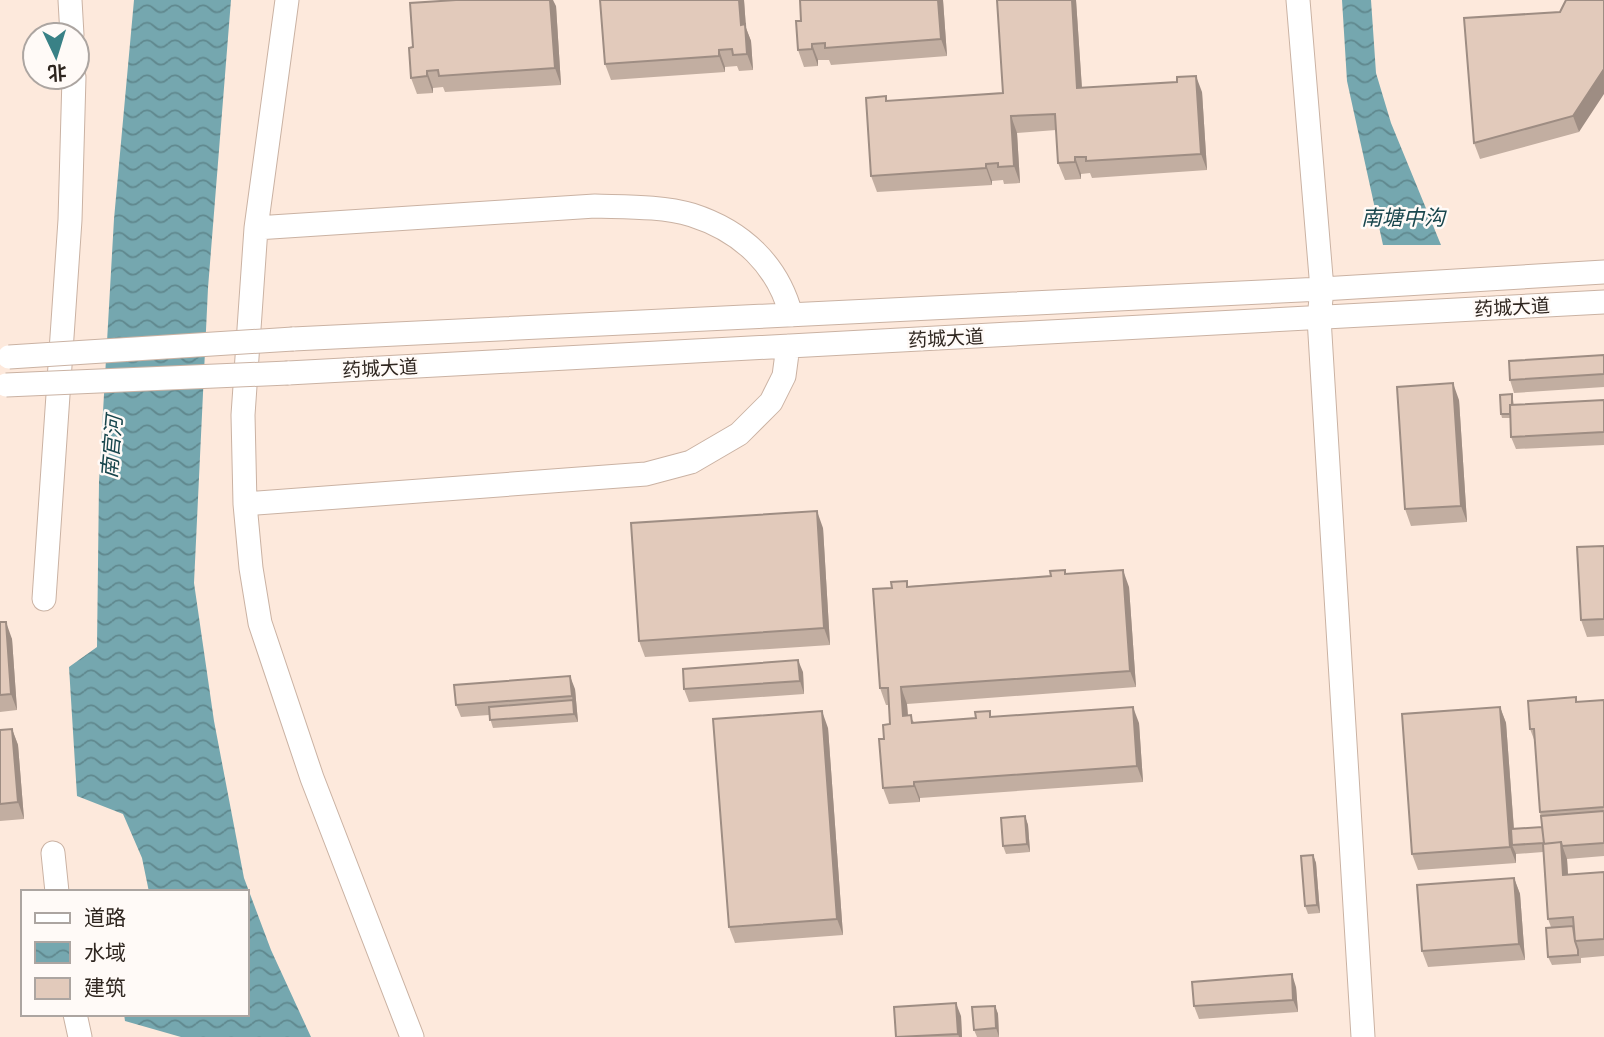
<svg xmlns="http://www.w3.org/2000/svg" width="1604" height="1037" viewBox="0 0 1604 1037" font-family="'Roboto Condensed','Noto Sans SC',sans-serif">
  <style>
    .water { fill: url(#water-waves) }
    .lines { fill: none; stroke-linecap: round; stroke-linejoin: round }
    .secondary-casing { stroke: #cab2a3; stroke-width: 25 }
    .secondary { stroke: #fff; stroke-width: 23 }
    .secondary-bridge-casing { stroke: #cab2a3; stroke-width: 25; stroke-linecap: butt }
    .secondary-bridge { stroke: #fff; stroke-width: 23 }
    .wall { fill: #c2aea1 }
    .shaded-wall { fill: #9e8d83 }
    .building { fill: #e2cabb; stroke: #9e8d83; stroke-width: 2 }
    .labels { text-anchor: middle; stroke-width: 5; stroke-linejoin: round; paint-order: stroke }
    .street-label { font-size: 19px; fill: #2f2620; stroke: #fffaf7 }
    .water-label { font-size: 21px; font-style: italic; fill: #18464d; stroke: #fffaf7 }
  </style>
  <defs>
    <pattern id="water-waves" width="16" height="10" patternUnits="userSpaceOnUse" patternTransform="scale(1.75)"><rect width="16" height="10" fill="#75a7af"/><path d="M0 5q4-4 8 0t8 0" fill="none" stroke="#60888e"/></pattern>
  </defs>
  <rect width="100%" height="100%" fill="#fde9dc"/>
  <path class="water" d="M134 0H231L208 288 194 583 214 721 244 878 271 950 311 1037H181L125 1021 124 1014H247V892H149L142 858 123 814 77 796 69 667 97 647 99 482 114 219Z
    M1342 0H1371L1376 73 1391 123 1441 245H1383L1347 81Z"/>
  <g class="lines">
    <g class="secondary-casing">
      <path id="secondary" d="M70 0 72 35
        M287 0 256 228 243 415 245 504 251 568 260 623 312 778 412 1037
        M1298 0 1322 289 1319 318 1363 1037
        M256 228 595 206C626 207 662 206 692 215 742 231 778 265 791 315
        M293 339 1322 289 1604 272
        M288 373 1604 302
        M245 504 646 474 691 462 739 434 771 402 784 376 788 346
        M44 599 70 220 74 77
        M53 853 57 892
        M75 1014 80 1037"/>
    </g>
    <use href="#secondary" class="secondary"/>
    <g class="secondary-bridge-casing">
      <path id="secondary-bridge" d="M9 357 293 339
        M6 385 288 373"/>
    </g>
    <use href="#secondary-bridge" class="secondary-bridge"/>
  </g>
  <path class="wall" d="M600 0H744L746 28 751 41 753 70 739 71 737 66 725 67V72L611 80 605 64Z
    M943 0 947 56 831 65 829 60H818V66L804 67 798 50 796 21Z
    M1076 0 1082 88 1202 92 1207 170 1092 178 1090 173 1081 174V179L1065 180 1058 163 1056 130 1017 133 1020 183 1004 184 1003 180 992 181V185L877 192 871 176 887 101 1003 93Z
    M556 6 561 85 445 92 443 87 433 88V93L417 94 411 78Z
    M1560 12 1579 132 1480 159 1474 143Z
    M1604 355V387L1514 393 1510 380Z
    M1512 394 1514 405 1604 400V445L1516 449 1511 437 1510 418H1502L1501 414Z
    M1459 400 1467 522 1411 526 1405 509Z
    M823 528 830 645 645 657 639 641Z
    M1604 546V636L1587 637 1581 620Z
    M1066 574 1129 587 1136 687 907 704 908 715 914 722 992 717 1139 723 1143 782 920 798V802L889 804 883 788 884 739 890 724 889 705H886L880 688 909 586 1051 576Z
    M0 622 12 639 17 710 0 712Z
    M803 672 804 694 689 702 684 689Z
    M575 689 578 722 493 728 489 715 461 717 456 705Z
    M1604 700V856L1567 859 1568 875 1604 872V956L1581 958V963L1552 965 1548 957 1551 927 1548 919 1543 852 1516 854V863L1418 870 1412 854 1500 707 1506 723 1514 829 1542 827 1540 812 1535 742 1530 729 1578 702Z
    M828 728 843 935 735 943 729 927Z
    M12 729 18 745 24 819 0 821V730Z
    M1025 816 1028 825 1030 852 1006 854 1003 846Z
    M1313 855 1316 863 1320 913 1308 914 1305 906Z
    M1514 878 1520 894 1525 960 1428 967 1422 951Z
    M1296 987 1298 1012 1199 1019 1194 1006Z
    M995 1006 998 1014 999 1037H977L974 1030Z
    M961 1016 962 1037H896Z"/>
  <path class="shaded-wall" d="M550 0H553L556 6 561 85 555 68Z
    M739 0H744L746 28 751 41 753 70 747 54 741 25Z
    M938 0H943L947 56 941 39Z
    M1072 0H1076L1083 105 1077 88Z
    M812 44 818 60V66L812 49Z
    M719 50 725 67V72L719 56Z
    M1604 69V94L1579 132 1573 116Z
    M427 71 433 88V93L427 76Z
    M1196 76 1202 92 1207 170 1201 154Z
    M1011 116 1017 133 1020 183 1014 166Z
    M1075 157 1081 174V179L1075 162Z
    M986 164 992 181V185L986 168Z
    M1453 383 1459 400 1467 522 1461 506Z
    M817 511 823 528 830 645 824 628Z
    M1123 570 1129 587 1136 687 1130 671Z
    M6 622 12 639 17 710 11 694Z
    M798 660 803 672 804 694 800 681Z
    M570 676 575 689 578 722 574 714Z
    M901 687 907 704 909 732 903 716Z
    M1133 707 1139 723 1143 782 1137 766Z
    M1500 707 1506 723 1515 845H1512L1516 854V863L1510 847Z
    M822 711 828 728 843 935 837 919Z
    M12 729 18 745 24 819 18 802Z
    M914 782 920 798V802L914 786Z
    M1025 816 1028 825 1030 852 1027 844Z
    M1561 842 1567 859 1569 892 1563 875Z
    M1313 855 1316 863 1320 913 1317 905Z
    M1514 878 1520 894 1525 960 1519 944Z
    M1292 974 1296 987 1298 1012 1293 1000Z
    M956 1003 961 1016 962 1037H959L958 1034Z
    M995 1006 998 1014 999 1037 996 1028Z"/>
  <path class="building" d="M456 0H550L555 68 439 76 438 70 427 71V76L411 78 409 48 413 47 410 3Z
    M600 0H739L741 25 745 24 747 54 733 55 732 49 719 50V56L605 64Z
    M800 0H938L941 39 825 48V43L812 44V49L798 50 796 21H801Z
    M997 0H1072L1077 88 1177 82V77L1196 76 1201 154 1086 161V157H1075V162L1058 163 1055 114 1011 116 1014 166 998 167V163L986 164V168L871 176 866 98 886 96V101L1003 93Z
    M1566 0H1604V69L1573 116 1474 143 1464 18 1560 12Z
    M1604 355V374L1510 380 1509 361Z
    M1453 383 1461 506 1405 509 1397 387Z
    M1512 394V405H1510V414H1501L1500 395Z
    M1604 400V432L1511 437 1510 405Z
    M817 511 824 628 639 641 631 523Z
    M1604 546V619L1581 620 1577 547Z
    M1065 570V574L1123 570 1130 671 901 687 903 716 911 715 912 723 976 718 975 712 990 711V717L1133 707 1137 766 914 782V786L883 788 879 739H884L883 725 890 724 888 688H880L873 589 892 588 891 582 907 581V587L1051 576 1050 571Z
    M0 622H6L11 694 0 695Z
    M798 660 800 681 684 689 683 669Z
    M570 676 572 696 456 705 454 685Z
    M1576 697V702L1604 700V807L1540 812 1534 729H1530L1528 701Z
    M573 700 574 714 490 720 489 707Z
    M1500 707 1510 847 1412 854 1402 714Z
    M822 711 837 919 729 927 713 719Z
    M12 729 18 802 0 804V730Z
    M1604 811V843L1562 846 1561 842 1544 844 1541 816Z
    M1025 816 1027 844 1003 846 1001 818Z
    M1542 827 1544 843 1512 845 1511 829Z
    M1561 842 1563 875 1604 872V939L1575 941 1573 917 1548 919 1543 844Z
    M1313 855 1317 905 1305 906 1301 856Z
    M1514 878 1519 944 1422 951 1417 885Z
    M1573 926 1575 941 1578 950V955L1548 957 1546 928Z
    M1292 974 1293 1000 1194 1006 1192 982Z
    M956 1003 958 1034 896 1037 894 1007Z
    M995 1006 996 1028 974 1030 972 1007Z"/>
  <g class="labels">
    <g class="street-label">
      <text transform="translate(1512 307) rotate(-3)" y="7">药城大道</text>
      <text transform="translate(946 338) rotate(-3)" y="7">药城大道</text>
      <text transform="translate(380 368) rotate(-3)" y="7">药城大道</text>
    </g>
    <g class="water-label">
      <text x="1403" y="225">南塘中沟</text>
      <text transform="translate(112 447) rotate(-85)" y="7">南官河</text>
    </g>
  </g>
  <rect x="21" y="890" width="228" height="126" fill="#fffaf7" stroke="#aca5a1" stroke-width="2"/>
  <rect x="35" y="913" width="35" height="10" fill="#ffffff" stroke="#aca5a1" stroke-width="2"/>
  <text x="84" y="925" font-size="21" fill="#2f2620">道路</text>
  <rect x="35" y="942" width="35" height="21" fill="url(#water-waves)" stroke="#aca5a1" stroke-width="2"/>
  <text x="84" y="960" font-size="21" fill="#2f2620">水域</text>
  <rect x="35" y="978" width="35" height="21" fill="#e2cabb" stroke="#aca5a1" stroke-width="2"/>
  <text x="84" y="995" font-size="21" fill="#2f2620">建筑</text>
  <g transform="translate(56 56) rotate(176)"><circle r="33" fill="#fffaf7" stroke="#aca5a1" stroke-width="2"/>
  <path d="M0-5L12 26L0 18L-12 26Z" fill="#398186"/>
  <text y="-10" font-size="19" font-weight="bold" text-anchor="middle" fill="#2f2620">北</text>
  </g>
</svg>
